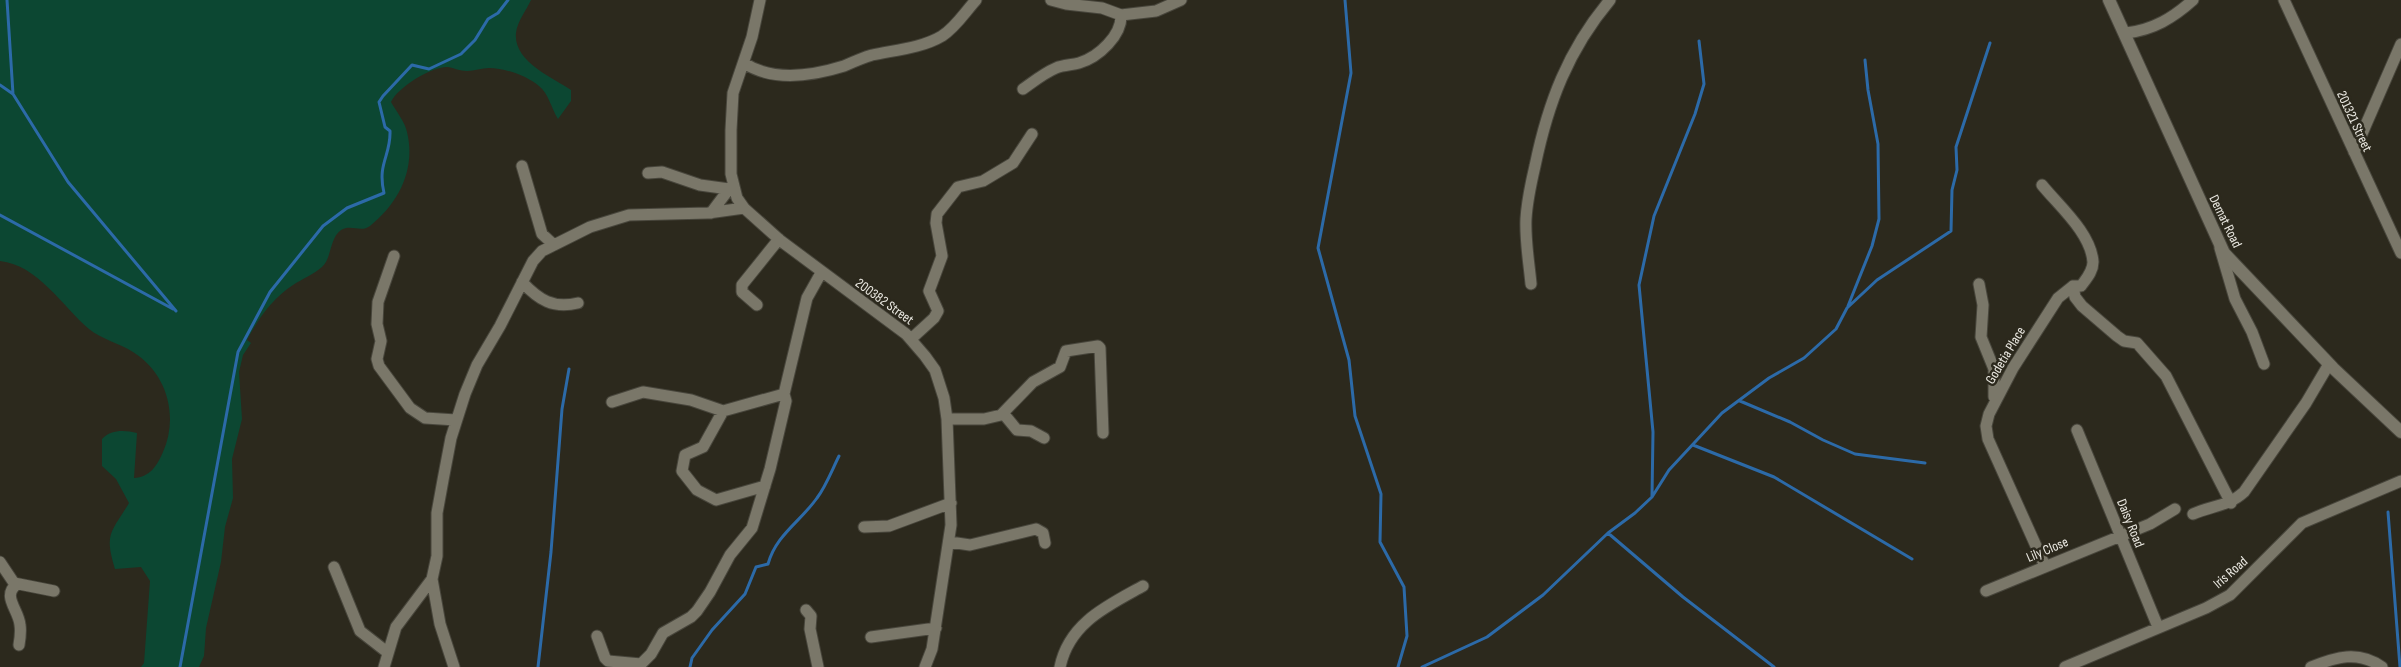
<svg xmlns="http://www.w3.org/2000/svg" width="2401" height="667" viewBox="0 0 2401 667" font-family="'Sofia Sans Condensed',sans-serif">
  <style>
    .green { fill: #0c4732 }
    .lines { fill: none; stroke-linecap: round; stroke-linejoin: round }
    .stream { stroke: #2c6aa8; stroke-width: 3 }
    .street-casing { stroke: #48463c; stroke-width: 13 }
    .secondary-casing { stroke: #48463c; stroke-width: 14 }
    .street { stroke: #7a7769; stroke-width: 11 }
    .secondary { stroke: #7a7769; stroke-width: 12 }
    .labels { text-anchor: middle; stroke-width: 5; stroke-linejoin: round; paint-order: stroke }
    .street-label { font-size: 14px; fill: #ebe9e2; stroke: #2c291d }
  </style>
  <rect width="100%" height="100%" fill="#2c291d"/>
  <path class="green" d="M0 0H531C527 9 517 22 516 33 513 61 551 77 571 90V101L558 119C551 108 549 94 539 86 527 76 505 68 489 68 482 68 474 71 467 71 460 71 454 68 448 67 432 66 398 87 391 102 396 111 405 122 407 132 416 169 399 203 370 226 361 233 351 224 341 230 329 239 332 258 322 267 314 274 302 279 293 285 272 299 258 319 247 340L251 343 243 355 239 372 242 419 232 459 233 498 225 527 221 562 206 628 204 656 199 667H141L144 663 150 581 141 567 115 569C104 533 111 533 129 503L116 479 102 466V439C111 429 125 430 137 433L134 478C150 477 157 466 163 452 179 416 167 373 133 352 119 343 101 339 89 329 62 306 38 265 0 261Z"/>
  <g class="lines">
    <path class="stream" d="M7 0 13 94
      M1345 0 1351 73 1318 248 1349 360 1355 416 1381 494 1380 542 1404 587 1407 636 1398 667
      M0 85 13 94 68 182 176 311
      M0 215 173 309
      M1848 306 1872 246 1879 219 1878 144 1868 90 1865 60
      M1740 401 1790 422 1823 440 1855 454 1925 463
      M1693 445 1774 477 1912 559
      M1652 496 1653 432 1639 285 1654 216 1695 114 1704 84 1699 41
      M2388 512 2400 667
      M1608 533 1683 597 1774 667
      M180 667 238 352 270 292 323 226 347 208 384 193C377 163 391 156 390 131L385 127 379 102 383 96 412 65 429 69 461 54 475 40 488 19 498 13 508 0
      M538 667 551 552 562 409 569 369
      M690 667 692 658 712 630 745 594 756 567 768 564C776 535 800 522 817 498 826 486 832 470 839 456
      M1422 667 1487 637 1543 595 1608 533 1635 513 1652 497 1669 470 1722 413 1769 378 1804 358 1836 329 1847 308 1877 280 1951 231 1952 190 1957 170 1956 147 1990 43"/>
    <g class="street-casing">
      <path id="street" d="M760 0 752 37 733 93 731 130V174L737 198 744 208 781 241 906 334 925 356 935 370 944 398 947 419 951 525 932 649 925 667
        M1051 0 1066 4 1102 8 1121 15 1156 11 1181 0
        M2284 0 2401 253
        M2126 33C2153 30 2173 18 2193 0
        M744 63C773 82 812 76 844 66 853 62 862 58 872 55 895 50 922 48 942 36 956 27 965 12 976 0
        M1023 89C1033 82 1044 73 1056 68 1063 65 1072 65 1079 63 1099 57 1122 35 1121 15
        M2354 152 2401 44
        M522 166 542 234 554 245
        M648 173 662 172 700 185 729 189
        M2042 185C2059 206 2091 233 2093 262 2093 272 2086 279 2081 286H2073L2058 298 2013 368 1989 414 1986 426 1988 439 2045 566
        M711 213 729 189H734
        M2220 248 2235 299 2252 332 2264 364
        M394 256 378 302 377 324 381 341 377 359 379 366 410 408 425 418 456 420
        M522 282C539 300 553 309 578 303
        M1531 284C1529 262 1525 241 1526 219 1527 201 1531 183 1535 166 1548 103 1568 50 1610 0
        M1979 284 1983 305 1981 337 1994 369V397
        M2073 286 2075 297 2082 306 2117 336 2124 341 2137 343 2166 376 2231 503
        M757 305 742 292V285L779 239
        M911 339 934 318 938 311 929 291 942 256 936 223 937 214 958 187 983 181 1013 163 1032 134
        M612 402 643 392 691 400 723 411 784 394
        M723 411 703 447 685 455 682 471 697 490 716 500 765 486
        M1003 413 1017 430 1031 431 1044 438
        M947 419H984L1001 415 1033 382 1060 367 1066 351 1098 346 1100 348 1103 433
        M2077 430 2158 627
        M2193 514C2211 506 2229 506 2244 492L2306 403 2329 364
        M864 527 889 526 951 503
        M950 542 970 545 1036 529 1043 533 1045 543
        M0 562 14 583 54 591
        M334 567 360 631 387 652
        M432 579 440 624 454 667
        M17 584C1 596 19 610 20 625 21 631 20 639 19 645
        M1986 591 2150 524 2175 509
        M806 610 811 616 810 629 818 667
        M597 636 605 658 608 661 641 664 651 654 663 633 691 617 697 611 710 592 730 555 752 528 770 469 786 401 784 394 807 298 821 273
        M871 637 936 628
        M384 667 396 627 432 579 437 556V513L443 480 451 438 465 394 477 365 500 326 533 261 542 251 590 227 629 215 708 213 744 208
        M1060 667C1069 623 1107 606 1143 586
        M2065 667 2206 608 2230 595 2302 523 2401 481
        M2311 667C2336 657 2358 650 2382 667"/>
    </g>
    <g class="secondary-casing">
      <path id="secondary" d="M2109 0 2224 253 2333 368 2401 432"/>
    </g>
    <use href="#street" class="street"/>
    <use href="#secondary" class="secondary"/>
  </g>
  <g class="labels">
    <g class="street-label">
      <text transform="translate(2355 121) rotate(65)" y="5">201321 Street</text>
      <text transform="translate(2226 221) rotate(64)" y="5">Demat Road</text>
      <text transform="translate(885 301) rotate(36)" y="5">200382 Street</text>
      <text transform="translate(2005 355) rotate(-59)" y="5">Godetia Place</text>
      <text transform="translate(2131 523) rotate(68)" y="5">Daisy Road</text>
      <text transform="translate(2047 549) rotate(-23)" y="5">Lily Close</text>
      <text transform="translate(2230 572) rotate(-41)" y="5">Iris Road</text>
    </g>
  </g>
</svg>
